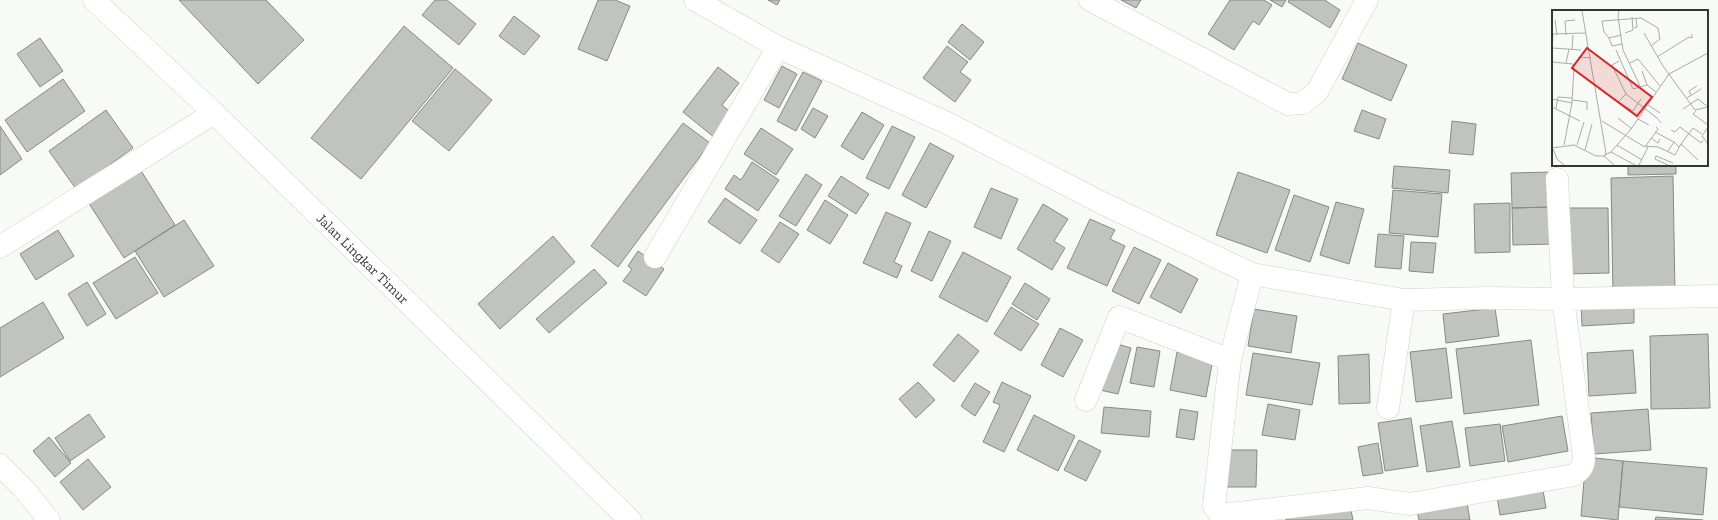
<svg xmlns="http://www.w3.org/2000/svg" width="1718" height="520" viewBox="0 0 1718 520" font-family="'Zilla Slab',serif">
  <style>
    .building { fill: #c0c3bf; stroke: #878a86 }
    .lines { fill: none; stroke-linecap: round; stroke-linejoin: round }
    .minor-casing { stroke: #ced2ce; stroke-width: 23 }
    .highway-casing { stroke: #ced2ce; stroke-width: 23 }
    .minor { stroke: #fff; stroke-width: 22 }
    .highway { stroke: #fff; stroke-width: 22 }
    .labels { text-anchor: middle; stroke-width: 3; stroke-linejoin: round; paint-order: stroke }
    .street-label { font-size: 14px; fill: #353735; stroke: #f7faf6 }
    .inset-road { fill: none; stroke: #a9aca9; stroke-width: 1 }
    .view { fill: #d62828; fill-opacity: 0.15; stroke: #d62828; stroke-width: 2 }
    .inset-edge { fill: none; stroke: #353735; stroke-width: 2 }
  </style>
  <rect width="100%" height="100%" fill="#f7faf6"/>
  <path class="building" d="M179 0H266L304 40 258 84Z
    M435 0H447L476 24 459 45 422 15Z
    M598 0H615L630 6 607 61 578 49Z
    M768 0H780L777 5Z
    M1121 0H1141L1136 8Z
    M1230 0H1264L1272 5 1259 25 1253 21 1234 50 1208 34Z
    M1270 0H1286L1282 7Z
    M1289 0H1326V1L1340 10 1330 28 1288 2Z
    M514 16 540 36 524 55 499 36Z
    M962 24 984 42 970 60 948 42Z
    M404 26 453 68 361 179 311 138Z
    M40 38 63 71 40 87 17 54Z
    M1358 43 1407 65 1391 101 1342 79Z
    M947 46 968 62 960 72 971 80 955 102 923 78Z
    M782 66 797 74 779 108 764 100Z
    M718 67 739 83 722 105 734 115 715 138 683 112Z
    M455 69 492 100 449 151 412 121Z
    M803 72 822 81 796 131 777 121Z
    M63 79 85 111 27 152 5 120Z
    M813 108 828 116 815 138 801 129Z
    M106 110 133 148 76 189 49 151Z
    M1362 110 1386 119 1379 139 1354 131Z
    M862 112 884 125 863 160 841 146Z
    M1452 121 1476 124 1473 155 1449 153Z
    M683 123 710 143 618 267 591 246Z
    M0 126 22 159 0 175Z
    M892 126 915 137 889 189 866 178Z
    M761 128 793 149 776 175 744 154Z
    M930 143 954 156 926 208 902 195Z
    M752 162 779 180 758 211 725 189 734 175 741 180Z
    M1628 165H1676V174L1628 175Z
    M1394 166 1450 170 1448 193 1392 188Z
    M140 169 175 225 124 258 88 202Z
    M1238 172 1290 190 1267 253 1216 235Z
    M1552 172V207L1512 208 1511 173Z
    M806 174 822 185 796 226 779 216Z
    M841 176 869 194 856 214 828 196Z
    M1673 176 1675 293 1613 294 1611 178Z
    M991 188 1018 199 1001 239 974 227Z
    M1393 190 1442 194 1438 237 1389 233Z
    M1294 195 1329 207 1310 262 1275 250Z
    M725 198 757 220 740 244 708 222Z
    M825 200 848 215 830 244 807 230Z
    M1336 202 1364 209 1349 264 1320 255Z
    M1510 203V252L1475 253 1474 204Z
    M1043 204 1068 219 1054 241 1065 248 1052 270 1017 249Z
    M1552 207 1553 244 1513 245 1512 208Z
    M1565 208H1608L1609 273 1566 274Z
    M886 212 911 223 894 262 902 266 897 278 863 263Z
    M1090 219 1115 230 1110 239 1125 246 1107 286 1067 268Z
    M184 220 214 266 164 297 135 251Z
    M780 222 799 234 779 263 761 251Z
    M58 230 74 256 36 280 20 254Z
    M929 231 951 241 932 281 911 271Z
    M1378 234 1404 236 1401 269 1375 267Z
    M553 236 575 262 500 329 478 304Z
    M1411 242 1436 243 1433 273 1409 271Z
    M1134 247 1161 260 1139 304 1112 291Z
    M638 251 664 269 646 296 623 281 632 269 628 266Z
    M963 252 1011 277 987 322 939 297Z
    M135 257 158 293 116 319 93 283Z
    M1168 263 1198 279 1181 313 1150 297Z
    M594 269 607 283 549 333 536 319Z
    M87 282 106 314 87 326 68 294Z
    M1025 283 1050 299 1037 320 1012 304Z
    M1634 300V323L1582 326 1581 303Z
    M43 302 64 338 0 377V328Z
    M1011 307 1039 324 1021 351 994 334Z
    M1495 308 1499 336 1446 343 1443 314Z
    M1254 309 1297 316 1291 353 1248 346Z
    M1060 328 1083 340 1063 377 1041 365Z
    M958 334 979 351 954 382 933 365Z
    M1708 334 1710 408 1651 409 1650 336Z
    M1531 340 1539 405 1464 414 1456 349Z
    M1114 343 1131 348 1118 394 1100 390Z
    M1137 347 1160 351 1154 387 1130 383Z
    M1446 348 1452 398 1416 402 1410 352Z
    M1633 350 1636 393 1589 396 1587 353Z
    M1177 352 1213 359 1206 397 1170 390Z
    M1253 353 1320 363 1312 405 1246 395Z
    M1369 354 1370 403 1339 404 1338 356Z
    M918 382 935 400 916 418 899 399Z
    M1002 382 1031 396 1004 452 983 442 1000 405 993 402Z
    M975 383 990 392 975 416 961 406Z
    M1268 404 1300 410 1295 440 1262 435Z
    M1104 407 1151 411 1149 437 1101 433Z
    M1180 409 1198 412 1194 440 1176 437Z
    M1648 409 1651 450 1594 454 1591 413Z
    M89 414 105 437 70 461 55 438Z
    M1034 415 1075 436 1058 471 1017 450Z
    M1562 416 1568 451 1508 462 1502 426Z
    M1411 418 1418 466 1385 471 1378 423Z
    M1452 421 1460 467 1427 472 1420 426Z
    M1500 424 1505 461 1470 466 1465 428Z
    M49 437 71 463 55 477 33 451Z
    M1079 440 1101 451 1086 481 1064 470Z
    M1378 443 1383 473 1363 476 1358 447Z
    M1226 450H1257L1256 487H1225Z
    M1586 457 1623 461 1618 520 1581 516Z
    M88 459 111 487 83 510 60 482Z
    M1623 461 1707 468 1703 515 1619 507Z
    M1542 484 1546 508 1500 515 1496 491Z
    M1466 497 1470 520H1419L1416 505Z
    M1350 505 1353 520H1286L1285 515Z
    M1656 517 1703 520H1655Z"/>
  <g class="lines">
    <g class="minor-casing">
      <path id="minor" d="M695 0 778 47 947 123 1104 204 1252 274 1404 300 1487 298 1563 299 1718 296
        M1090 0 1288 104 1303 103 1317 92 1367 0
        M0 247 214 113
        M655 257 778 47
        M1252 274 1230 360 1214 506 1221 515 1368 498 1410 504 1574 475C1581 470 1584 466 1584 457L1563 299 1557 179
        M1086 400 1119 317 1230 360
        M1388 408 1404 300
        M0 465 23 488 49 520"/>
    </g>
    <g class="highway-casing">
      <g id="highway">
        <path id="s1" d="M94 0 214 113 630 520"/>
      </g>
    </g>
    <use href="#minor" class="minor"/>
    <use href="#highway" class="highway"/>
  </g>
  <g class="labels">
    <g class="street-label">
      <text dy="5" stroke="none"><textPath href="#s1" startOffset="373">Jalan Lingkar Timur</textPath></text>
    </g>
  </g>
  <g transform="translate(1552 10)">
    <rect width="156" height="156" fill="#f7faf6"/>
    <path class="inset-road" d="M67 1 66 7 71 40 88 76M3 10 5 25M82 18 85 17 84 8M73 23 81 20 80 7M92 23 111 56 143 100 156 97M0 24 33 23M14 25 13 11 23 10M69 25 57 28 52 22 50 11 89 8 106 18 108 29 99 36M57 28 60 36 70 34M0 38 29 40M0 38 1 25M20 39 21 25M64 40 81 79 95 75 104 82M105 47 137 27 140 28V24M26 50 27 47 39 48M67 51 60 55 74 84 105 108 109 113M0 52 21 54 22 57 20 93 12 135M14 53 17 39M78 53 86 49 108 76M90 61 95 75M74 84 66 92 81 101 89 89M139 85 137 81 145 76M135 88 149 79M0 89 20 93M20 90 35 92V100M96 95 108 103M0 97 28 111M4 98 6 87 20 88M131 99 146 89 156 97M144 101 141 104 156 115M66 108 80 119M86 109 97 115M50 111 91 136 106 137 123 145 129 134M156 117 150 126 156 134M119 120 123 122 128 117 149 133 151 130M103 122 122 132M99 128 106 133 108 129M25 135 32 112M65 135 90 150M93 137 106 119 104 117M0 138 22 135 44 146H52L54 143 30 1M1 139 5 149 12 155M33 140 40 114M116 141 122 132 127 137M59 142 83 155M53 145 59 142 79 119 117 64 156 43M52 146 62 155M104 146 121 153M104 146 103 149 116 155M146 150 129 134 141 118 150 124M87 155 96 137"/>
    <path class="view" d="M35 38 100 87 85 106 20 58Z"/>
    <rect width="156" height="156" class="inset-edge"/>
  </g>
</svg>
